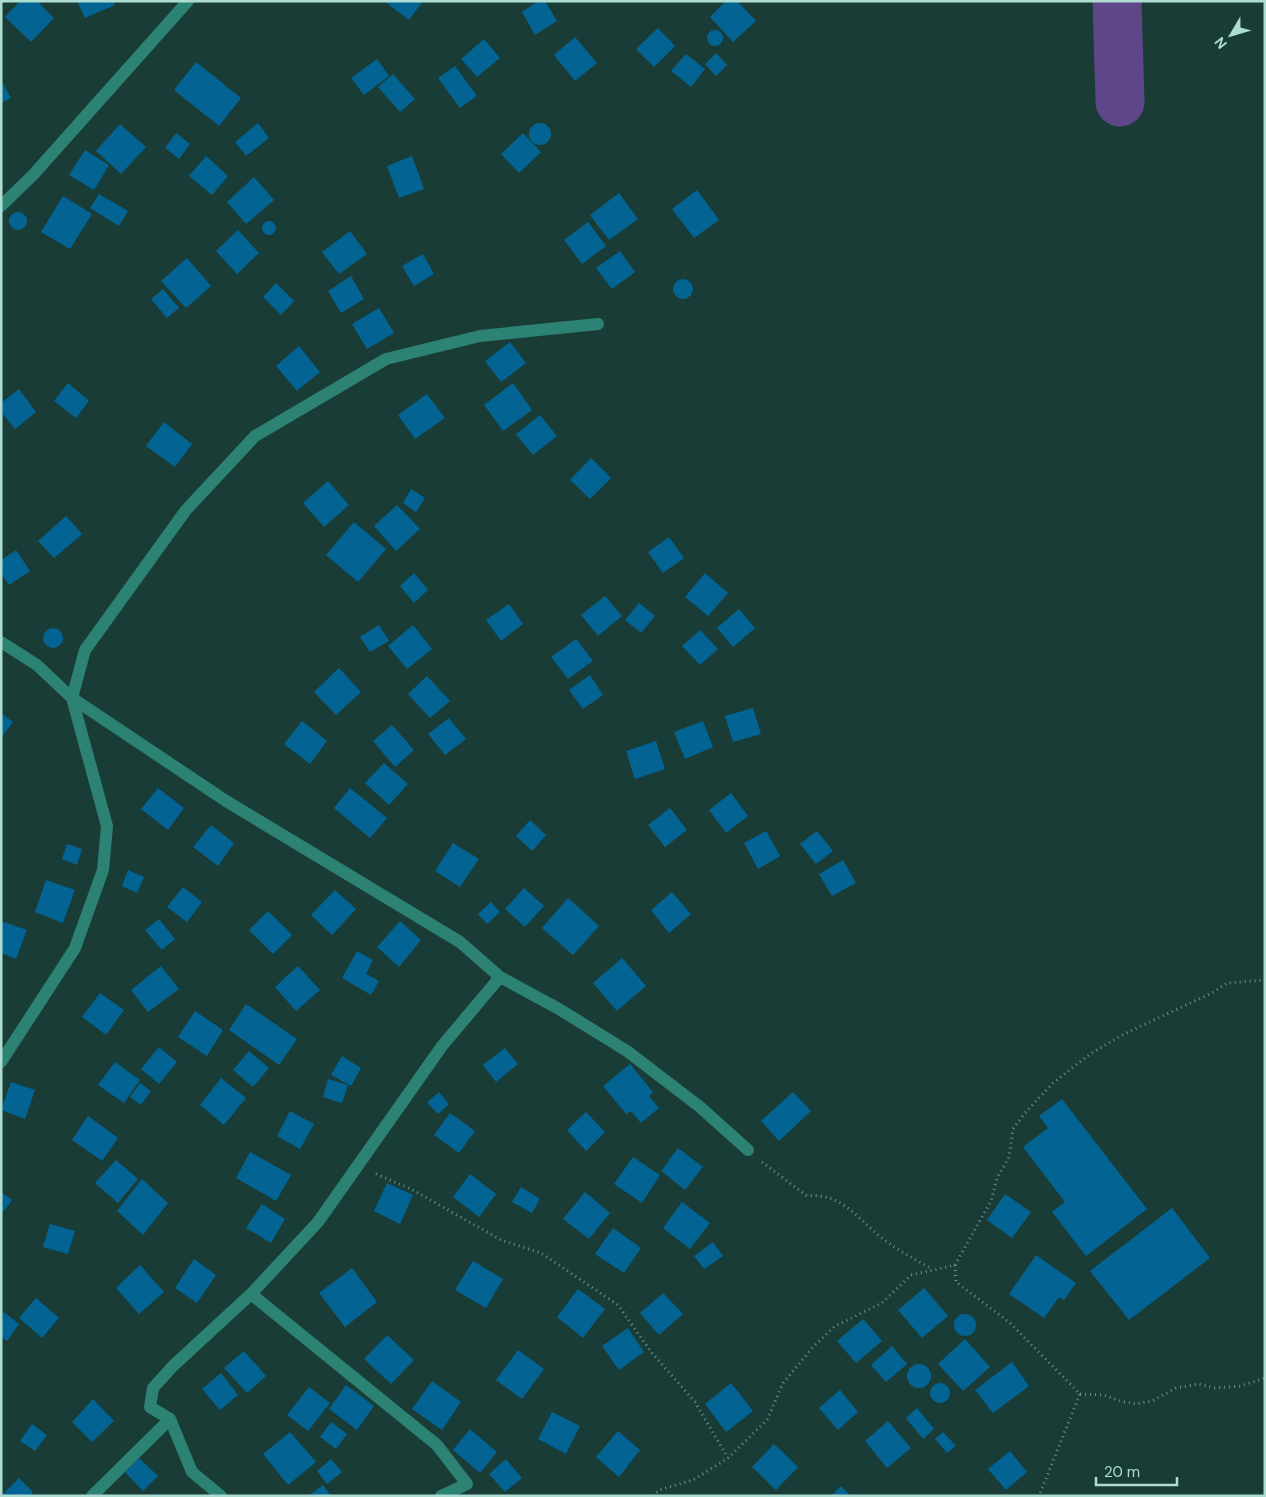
<svg xmlns="http://www.w3.org/2000/svg" width="1266" height="1497" viewBox="0 0 1266 1497" font-family="'DM Sans',sans-serif">
  <style>
    .lines { fill: none; stroke-linecap: round; stroke-linejoin: round }
    .river { stroke: #5e4688; stroke-width: 49 }
    .building { fill: #036493 }
    .path { stroke: #6a938a; stroke-width: 3; stroke-dasharray: 1 4; stroke-linecap: butt }
    .street { stroke: #2c8273; stroke-width: 12 }
  </style>
  <rect width="100%" height="100%" fill="#1a3c36"/>
  <g class="lines">
    <path class="river" d="M1117 1 1120 102"/>
  </g>
  <path class="building" d="M20 1H37L54 18 31 42 5 17Z
    M77 1H113L115 5 85 18Z
    M384 1H423L409 20Z
    M538 1H545L557 21 535 35 522 12Z
    M726 1H737L756 21 733 42 710 17Z
    M658 28 675 46 654 67 636 49Z
    M707 38a8 8 0 1 1 16 0a8 8 0 1 1-16 0Z
    M575 37 597 63 575 81 554 55Z
    M484 39 500 58 477 77 461 59Z
    M716 53 727 65 716 76 705 64Z
    M686 54 705 69 691 87 671 71Z
    M377 59 389 76 364 95 351 78Z
    M196 62 241 98 219 126 174 90Z
    M455 66 477 96 460 108 438 78Z
    M393 74 415 99 400 112 378 87Z
    M1 80 11 98 1 103Z
    M258 123 269 138 246 156 235 142Z
    M529 134a11 11 0 1 1 22 0a11 11 0 1 1-22 0Z
    M120 124 146 147 121 174 96 151Z
    M176 133 190 144 179 159 165 148Z
    M523 133 541 152 519 173 501 154Z
    M85 150 109 165 94 190 69 175Z
    M206 156 228 176 212 195 189 176Z
    M412 156 424 189 399 198 387 166Z
    M254 177 274 200 246 224 227 202Z
    M697 190 719 220 694 238 672 209Z
    M619 193 638 219 609 240 590 215Z
    M99 194 128 211 119 226 90 208Z
    M63 196 92 214 70 249 41 232Z
    M9 221a9 9 0 1 1 18 0a9 9 0 1 1-18 0Z
    M262 228a7 7 0 1 1 14 0a7 7 0 1 1-14 0Z
    M588 222 606 246 582 264 564 240Z
    M238 230 259 253 237 274 216 251Z
    M350 231 367 254 339 274 322 252Z
    M620 251 635 272 612 289 596 268Z
    M423 254 434 274 414 286 402 266Z
    M187 258 211 286 186 308 161 281Z
    M351 276 364 299 341 313 328 291Z
    M673 289a10 10 0 1 1 20 0a10 10 0 1 1-20 0Z
    M276 283 294 301 281 315 263 297Z
    M163 289 179 308 167 318 151 299Z
    M379 308 394 333 367 349 352 324Z
    M510 342 526 363 501 382 485 361Z
    M299 346 320 372 297 391 276 366Z
    M68 383 89 401 76 418 54 401Z
    M513 383 532 410 503 431 484 405Z
    M19 389 36 412 15 429 1 412V403Z
    M427 394 445 418 415 439 398 415Z
    M540 415 557 436 533 455 516 434Z
    M164 422 192 444 175 467 146 446Z
    M591 458 611 478 590 499 570 480Z
    M328 481 349 505 324 527 303 503Z
    M411 489 425 498 416 512 403 503Z
    M397 505 420 529 396 551 374 526Z
    M66 516 82 534 54 558 38 541Z
    M354 522 386 549 358 582 326 555Z
    M669 537 684 558 663 573 648 552Z
    M16 550 30 571 9 585 1 573V560Z
    M414 573 428 590 414 603 400 586Z
    M705 573 728 593 708 616 685 597Z
    M605 596 622 616 598 636 581 615Z
    M639 603 655 616 641 633 625 620Z
    M509 604 523 624 501 641 486 620Z
    M739 609 755 628 733 647 717 628Z
    M379 625 389 641 370 652 360 637Z
    M413 625 432 649 407 669 388 646Z
    M43 638a10 10 0 1 1 20 0a10 10 0 1 1-20 0Z
    M700 630 718 649 700 665 682 646Z
    M576 639 593 661 568 679 551 657Z
    M339 668 361 692 336 715 314 692Z
    M590 675 603 695 583 709 569 690Z
    M427 676 450 701 430 718 408 694Z
    M753 708 761 734 733 742 725 716Z
    M1 713 13 722 1 738Z
    M449 718 466 739 445 755 428 734Z
    M302 721 327 741 310 764 284 744Z
    M703 721 713 747 685 759 674 732Z
    M392 725 414 750 395 767 373 741Z
    M656 741 665 769 635 779 626 751Z
    M384 763 408 784 389 805 365 783Z
    M158 788 184 808 168 830 141 809Z
    M350 788 387 818 370 838 334 808Z
    M731 793 748 816 726 833 709 810Z
    M670 808 687 830 665 847 648 825Z
    M530 820 546 835 532 851 516 836Z
    M211 825 234 843 218 866 193 847Z
    M766 831 780 856 758 869 744 843Z
    M817 831 833 851 816 864 800 844Z
    M453 843 479 859 460 887 435 871Z
    M67 844 82 849 77 865 62 859Z
    M843 860 856 883 832 896 819 874Z
    M128 870 144 877 137 893 122 886Z
    M46 880 75 890 63 923 35 912Z
    M183 887 202 902 187 922 167 907Z
    M524 888 544 906 525 927 505 909Z
    M335 890 356 909 332 935 311 915Z
    M672 892 691 914 669 933 651 910Z
    M568 898 599 926 573 955 542 928Z
    M491 902 500 912 487 924 478 914Z
    M268 911 292 935 273 954 249 930Z
    M159 919 175 939 162 950 145 930Z
    M1 921 27 930 16 959 1 953Z
    M400 921 421 940 399 967 377 947Z
    M357 951 373 960 366 974 379 981 371 995 342 978Z
    M622 958 646 986 617 1011 593 983Z
    M161 966 179 989 148 1012 131 990Z
    M298 966 320 990 296 1011 275 987Z
    M100 993 124 1010 106 1035 82 1017Z
    M246 1004 297 1039 279 1065 229 1030Z
    M195 1011 223 1030 207 1056 178 1037Z
    M159 1047 177 1062 159 1084 141 1069Z
    M505 1048 518 1064 496 1082 483 1065Z
    M249 1051 269 1068 253 1087 233 1070Z
    M342 1056 361 1068 351 1086 331 1075Z
    M115 1062 140 1080 124 1103 98 1085Z
    M630 1064 653 1092 649 1096 659 1108 641 1123 631 1111 626 1114 603 1086Z
    M221 1078 246 1098 224 1125 200 1105Z
    M328 1079 348 1085 342 1103 323 1097Z
    M11 1082 35 1090 25 1119 1 1110Z
    M140 1083 151 1091 141 1105 130 1097Z
    M439 1092 449 1104 438 1114 427 1102Z
    M793 1092 811 1111 779 1141 761 1121Z
    M1062 1099 1147 1209 1086 1256 1052 1212 1065 1202 1023 1147 1048 1128 1039 1116Z
    M290 1111 314 1124 300 1149 277 1136Z
    M586 1112 605 1132 586 1151 567 1130Z
    M450 1113 475 1131 459 1153 434 1135Z
    M88 1116 118 1138 102 1161 72 1140Z
    M678 1148 703 1167 685 1190 661 1171Z
    M250 1152 291 1175 276 1201 236 1178Z
    M633 1157 660 1175 642 1203 614 1184Z
    M116 1160 138 1179 118 1203 95 1183Z
    M470 1174 496 1194 479 1217 453 1197Z
    M142 1179 168 1203 143 1235 117 1211Z
    M387 1183 413 1195 400 1224 374 1211Z
    M521 1187 540 1199 532 1213 512 1202Z
    M1 1192 12 1200 1 1215Z
    M585 1192 610 1213 589 1239 563 1219Z
    M1005 1194 1031 1212 1012 1238 987 1220Z
    M682 1202 710 1223 690 1249 663 1228Z
    M262 1204 285 1219 271 1243 246 1228Z
    M1172 1208 1210 1258 1129 1320 1090 1271Z
    M50 1224 75 1231 68 1254 43 1247Z
    M613 1228 641 1248 624 1273 595 1254Z
    M713 1242 723 1256 704 1269 694 1256Z
    M1036 1255 1076 1283 1064 1300 1059 1297 1044 1318 1009 1294Z
    M194 1259 216 1275 197 1303 175 1288Z
    M473 1261 503 1279 486 1308 455 1290Z
    M140 1265 164 1292 139 1314 116 1288Z
    M352 1268 377 1302 345 1327 319 1293Z
    M924 1288 948 1316 922 1338 898 1310Z
    M578 1289 605 1309 583 1338 557 1317Z
    M663 1293 683 1314 659 1335 640 1313Z
    M36 1298 59 1318 42 1338 19 1318Z
    M4 1312 19 1324 7 1341 1 1337V1316Z
    M954 1325a11 11 0 1 1 22 0a11 11 0 1 1-22 0Z
    M863 1319 882 1341 856 1363 837 1341Z
    M628 1328 644 1352 619 1370 602 1346Z
    M387 1335 414 1360 391 1384 364 1359Z
    M965 1339 990 1367 963 1391 938 1364Z
    M892 1346 907 1364 886 1382 871 1365Z
    M518 1350 544 1369 522 1399 496 1380Z
    M244 1351 266 1376 247 1393 224 1368Z
    M1012 1362 1029 1386 993 1413 975 1390Z
    M907 1376a12 12 0 1 1 24 0a12 12 0 1 1-24 0Z
    M221 1373 238 1395 220 1410 202 1389Z
    M432 1381 461 1402 442 1430 412 1409Z
    M731 1383 753 1411 726 1432 705 1404Z
    M930 1393a10 10 0 1 1 20 0a10 10 0 1 1-20 0Z
    M346 1385 374 1406 357 1430 329 1409Z
    M309 1387 330 1403 308 1431 287 1415Z
    M840 1390 858 1412 838 1430 819 1408Z
    M93 1399 114 1421 92 1442 72 1422Z
    M917 1408 934 1429 923 1439 906 1418Z
    M552 1412 580 1426 566 1454 538 1439Z
    M888 1421 911 1448 887 1468 865 1441Z
    M331 1422 347 1434 336 1449 320 1437Z
    M32 1424 47 1435 35 1451 20 1441Z
    M470 1429 497 1452 480 1473 453 1450Z
    M618 1431 640 1450 619 1477 596 1457Z
    M290 1432 316 1462 288 1485 263 1454Z
    M943 1432 956 1446 947 1453 935 1439Z
    M774 1444 798 1467 776 1490 752 1467Z
    M1010 1451 1027 1472 1006 1490 988 1469Z
    M139 1458 158 1476 143 1491 125 1472Z
    M331 1459 342 1472 327 1484 317 1471Z
    M506 1459 522 1478 505 1492 489 1474Z
    M19 1478 33 1492 30 1496H1Z
    M323 1485 331 1496H308Z
    M841 1486 851 1496H831Z"/>
  <g class="lines">
    <path class="path" d="M762 1162 807 1196C839 1192 856 1216 878 1235 894 1248 912 1258 930 1268
      M376 1174 411 1189 501 1240 541 1253 618 1305 651 1352 695 1402 728 1458
      M955 1265 956 1282 1010 1323 1080 1394 1039 1496
      M1080 1394 1104 1395 1120 1401 1136 1404 1152 1401 1176 1388 1198 1384 1215 1388 1241 1386 1265 1378
      M653 1496 659 1490 693 1480 728 1458 767 1420 783 1383 814 1346 835 1326 882 1303 911 1275 955 1265 991 1201 997 1178 1009 1157 1013 1129 1025 1113 1053 1083 1090 1054 1126 1033 1212 993 1227 983 1265 980"/>
    <path class="street" d="M1 206 33 175 188 1
      M1 642 37 665 72 698 226 801 460 942 500 977 559 1009 627 1051 700 1107 748 1150
      M1 1062 75 948 103 870 107 826 72 698 85 650 186 510 255 436 386 359 480 336 598 324
      M251 1294 437 1445 467 1484 441 1496
      M92 1496 170 1419
      M221 1496 192 1472 170 1419 150 1407 153 1388 173 1366 251 1294 318 1222 442 1046 500 977"/>
  </g>
  <rect width="1266" height="1497" fill="none" stroke="#adddd2" stroke-width="5"/>
  <g transform="translate(1231 35) rotate(232)" stroke="#1a3c36" stroke-width="4" paint-order="stroke">
  <path d="M0-4L9 19L0 12L-9 19Z" fill="#adddd2"/>
  <text y="-8" font-size="14" font-weight="bold" text-anchor="middle" fill="#adddd2">N</text>
  </g>
  <path d="M1096 1477v8h81v-8" fill="none" stroke="#adddd2" stroke-width="2.5"/>
  <text x="1104" y="1477" font-size="15" fill="#adddd2" stroke="#1a3c36" stroke-width="4" paint-order="stroke">20 m</text>
</svg>
